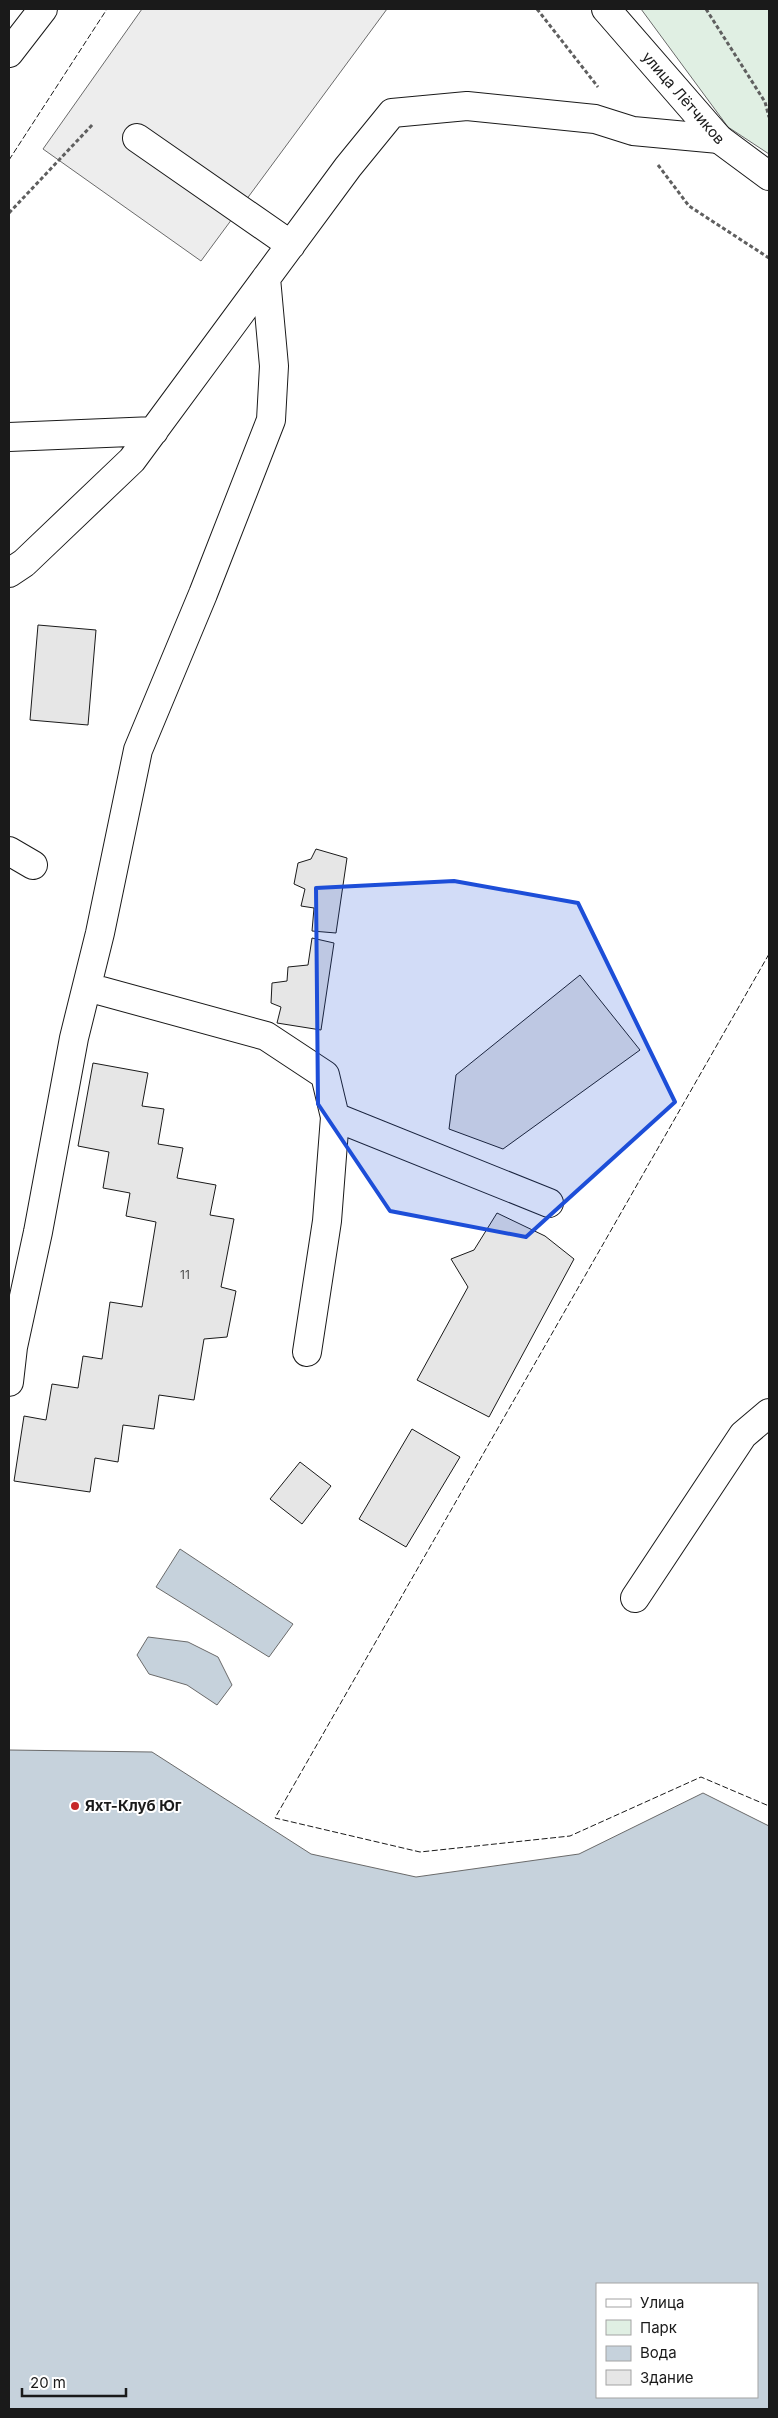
<svg xmlns="http://www.w3.org/2000/svg" width="778" height="2418" viewBox="0 0 778 2418" font-family="Inter,sans-serif">
  <style>
    .green { fill: #e0efe3; stroke: #6a6a6a }
    .parking { fill: #ededed; stroke: #6a6a6a }
    .water { fill: #c6d2dc; stroke: #6a6a6a; fill-rule: evenodd }
    .building { fill: #e6e6e6; stroke: #1a1a1a }
    .lines { fill: none; stroke-linecap: round; stroke-linejoin: round }
    .minor-casing { stroke: #1a1a1a; stroke-width: 30 }
    .major-casing { stroke: #1a1a1a; stroke-width: 30 }
    .path { stroke: #5f5f5f; stroke-width: 3; stroke-dasharray: 4 2.5; stroke-linecap: butt }
    .minor { stroke: #fff; stroke-width: 28 }
    .major { stroke: #fff; stroke-width: 28 }
    .fence { stroke: #1a1a1a; stroke-width: 1; stroke-dasharray: 6 2.5; stroke-linecap: butt }
    .marked { fill: #1d4ed8; fill-opacity: 0.2; stroke: #1d4ed8; stroke-width: 4; stroke-linejoin: round }
    .poi-dot { fill: #c62828; stroke: #fff; stroke-width: 2 }
    .labels { text-anchor: middle; stroke-width: 4; stroke-linejoin: round; paint-order: stroke }
    .number-label { font-size: 12px; fill: #4d4d4d }
    .street-label { font-size: 15px; fill: #1a1a1a; stroke: #fff }
    .poi-label { font-size: 15px; font-weight: bold; fill: #1a1a1a; stroke: #fff; text-anchor: start }
  </style>
  <rect width="100%" height="100%" fill="#fff"/>
  <path class="green" d="M641 9H769V154L728 127Z"/>
  <path class="parking" d="M142 9H387L201 261 43 149Z"/>
  <path class="water" d="M180 1549 293 1624 269 1657 156 1587Z
    M148 1637 188 1642 218 1657 232 1685 217 1705 187 1685 149 1674 137 1655Z
    M9 1750 152 1752 311 1854 416 1877 579 1854 703 1793 769 1826V2409H9ZM597 2284H757V2397H597Z"/>
  <path class="building" d="M38 625 96 630 88 725 30 720Z
    M316 849 347 858 336 933 312 931 314 908 301 906 305 889 294 884 298 863 311 859Z
    M312 938 334 943 321 1030 277 1023 281 1007 271 1003 272 983 287 981 288 967 308 965Z
    M580 975 640 1050 503 1149 449 1129 456 1075Z
    M93 1063 148 1073 142 1106 164 1109 158 1144 183 1148 177 1178 216 1185 210 1215 234 1219 221 1287 236 1291 227 1337 204 1339 194 1400 159 1395 154 1429 123 1425 118 1462 95 1458 90 1492 14 1481 24 1416 46 1420 52 1384 78 1388 83 1356 102 1359 110 1302 142 1307 156 1222 126 1216 130 1193 103 1188 109 1152 78 1146Z
    M497 1213 545 1236 574 1259 489 1417 417 1380 468 1287 451 1259 474 1250Z
    M412 1429 460 1457 406 1547 359 1519Z
    M300 1462 331 1486 302 1524 270 1499Z"/>
  <g class="lines">
    <g class="minor-casing">
      <path id="minor" d="M9 53 43 9
        M137 138 291 245
        M9 437 154 431
        M9 573 24 563 132 460 348 167 392 113 467 106 595 119 633 131 719 139
        M9 851 33 865
        M87 987 266 1036 325 1075 335 1117 327 1221 307 1352
        M335 1117 549 1203
        M9 1382 13 1347 38 1232 74 1038 100 933 138 750 203 594 271 420 274 366 266 278
        M635 1598 743 1435 769 1413"/>
    </g>
    <g class="major-casing">
      <g id="major">
        <path id="s1" d="M606 9 719 139 769 176"/>
      </g>
    </g>
    <path class="path" d="M537 9 598 87
      M706 9 765 102 769 117
      M658 165 689 206 769 258
      M9 213 93 124"/>
    <use href="#minor" class="minor"/>
    <use href="#major" class="major"/>
    <path class="fence" d="M9 160 107 9
      M769 954 275 1818 420 1852 570 1836 701 1777 769 1806"/>
  </g>
  <path class="marked" d="M454 881 578 903 675 1102 526 1237 390 1211 318 1104 316 888Z"/>
  <circle class="poi-dot" cx="75" cy="1806" r="5"/>
  <g class="labels">
    <g class="number-label">
      <text x="185" y="1279">11</text>
    </g>
    <g class="street-label">
      <text dy="5" stroke="none"><textPath href="#s1" startOffset="118">улица Лётчиков</textPath></text>
    </g>
    <g class="poi-label">
      <text x="85" y="1811">Яхт-Клуб Юг</text>
    </g>
  </g>
  <rect width="778" height="2418" fill="none" stroke="#1a1a1a" stroke-width="20"/>
  <rect x="596" y="2283" width="162" height="115" fill="#ffffff" stroke="#a3a3a3"/>
  <rect x="606" y="2299" width="25" height="8" fill="#ffffff" stroke="#a3a3a3"/>
  <text x="640" y="2308" font-size="15" fill="#1a1a1a">Улица</text>
  <rect x="606" y="2320" width="25" height="15" fill="#e0efe3" stroke="#a3a3a3"/>
  <text x="640" y="2333" font-size="15" fill="#1a1a1a">Парк</text>
  <rect x="606" y="2346" width="25" height="15" fill="#c6d2dc" stroke="#a3a3a3"/>
  <text x="640" y="2358" font-size="15" fill="#1a1a1a">Вода</text>
  <rect x="606" y="2370" width="25" height="15" fill="#e6e6e6" stroke="#a3a3a3"/>
  <text x="640" y="2383" font-size="15" fill="#1a1a1a">Здание</text>
  <path d="M22 2388v8h104v-8" fill="none" stroke="#1a1a1a" stroke-width="2.5"/>
  <text x="30" y="2388" font-size="15" fill="#1a1a1a" stroke="#ffffff" stroke-width="4" paint-order="stroke">20 m</text>
</svg>
